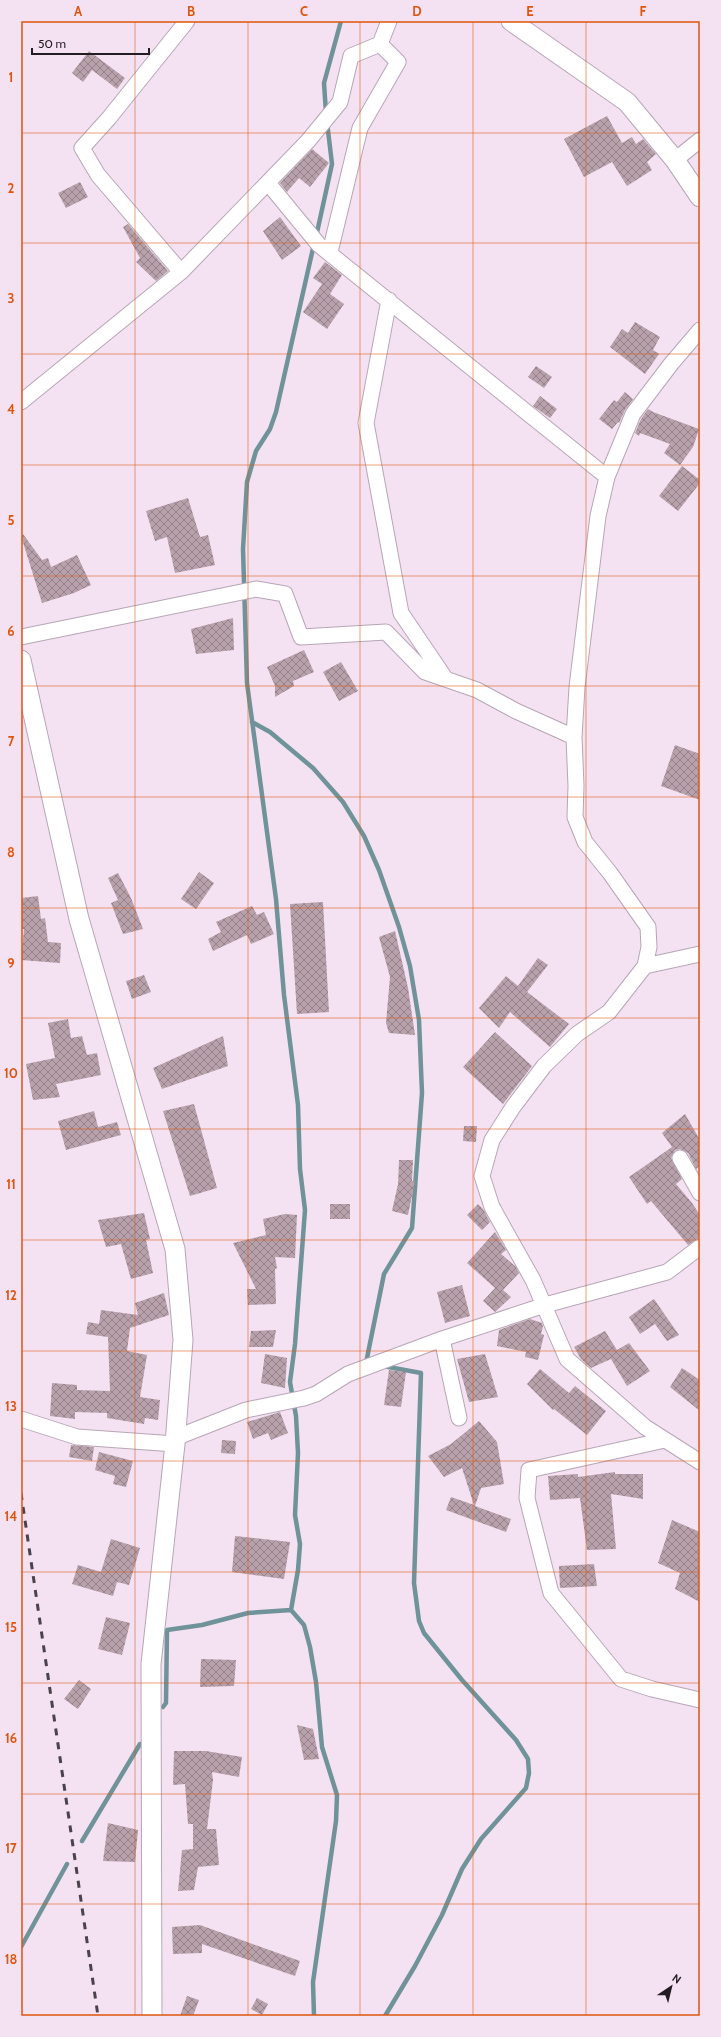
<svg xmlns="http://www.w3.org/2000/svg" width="721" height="2037" viewBox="0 0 721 2037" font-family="Cabin,sans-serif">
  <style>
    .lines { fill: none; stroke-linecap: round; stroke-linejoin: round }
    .stream { stroke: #6f9399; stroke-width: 4.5 }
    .building { fill: url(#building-cross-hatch) }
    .minor-casing { stroke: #b7a6b6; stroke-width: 17 }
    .tertiary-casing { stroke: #b7a6b6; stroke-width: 21 }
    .minor { stroke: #fff; stroke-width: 15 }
    .tertiary { stroke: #fff; stroke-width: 19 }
    .rail { stroke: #4b434b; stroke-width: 3; stroke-dasharray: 7 7; stroke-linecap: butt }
    .grid { fill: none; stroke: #de560d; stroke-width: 1; stroke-opacity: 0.55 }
    .neatline { fill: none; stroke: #de560d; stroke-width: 1.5 }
    .grid-label { font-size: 13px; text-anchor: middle; font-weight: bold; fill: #de560d }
  </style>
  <defs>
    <pattern id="building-cross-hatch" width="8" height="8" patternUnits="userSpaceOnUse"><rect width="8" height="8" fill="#b8a1ab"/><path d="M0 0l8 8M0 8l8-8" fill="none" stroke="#95838b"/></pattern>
  </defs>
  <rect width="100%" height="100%" fill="#f4e2f3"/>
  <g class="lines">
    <path class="stream" d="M326 113 324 83 341 21
      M316 237 332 164 327 122
      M252 722 270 732 313 768 343 802 364 836 379 870 399 927 410 966 419 1020 422 1093 412 1228 384 1274 366 1363
      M383 1366 421 1373 414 1583 419 1621 424 1633 462 1680 516 1740 528 1759 529 1773 526 1788 481 1839 462 1869 442 1915 415 1966 385 2016
      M163 1707 166 1703 167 1630 202 1625 248 1613 291 1610
      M82 1841 140 1744
      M21 1947 67 1864
      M314 2016 313 1982 336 1821 337 1795 322 1747 316 1682 310 1647 304 1625 291 1610 298 1570 300 1544 295 1515 298 1453 296 1416 290 1382 295 1344 305 1210 300 1169 298 1105 284 995 276 899 247 683 243 549 247 482 256 451 270 429 276 412 314 244"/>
  </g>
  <path class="building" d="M89 51 125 78 117 89 92 70 83 82 72 73Z
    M607 116 622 143 632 137 636 144 643 139 656 154 647 162 652 170 627 186 612 162 584 177 564 139Z
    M312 149 329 163 310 187 299 178 287 192 280 183Z
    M80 182 88 197 66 208 58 193Z
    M280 217 301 246 282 260 263 231Z
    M128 224 168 271 156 281 136 262 140 258 123 227Z
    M325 262 342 275 330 294 344 304 327 329 303 312 322 284 313 278Z
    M635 322 660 337 653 350 659 354 645 374 610 347 622 329 628 333Z
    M536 366 552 377 544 388 528 377Z
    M625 392 633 399 625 410 619 423 618 422 612 429 599 419 614 400 617 402Z
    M540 396 557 409 550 418 533 406Z
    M648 409 653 412 699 429 693 447 680 465 664 453 670 444 640 433 639 436 635 433 641 419Z
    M682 466 700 480V483L678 511 659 496Z
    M188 498 200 537 208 535 215 565 175 573 167 537 155 541 146 511Z
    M23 534 42 560 48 558 51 567 77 555 91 585 74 593 42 603 21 536Z
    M233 618 234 650 196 654 191 629Z
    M304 650 314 672 293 681 294 686 275 697V686L267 667Z
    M341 662 358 691 339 701 323 672Z
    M675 745 700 754V800L661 786Z
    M199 872 214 883 196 909 181 899Z
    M118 873 131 898 143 929 123 934 111 903 118 900 108 878Z
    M38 896 41 919 45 918 48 942 61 943 60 963 21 960 24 929H21V898Z
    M323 902 329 1012 297 1014 290 904Z
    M252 906 257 915 264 912 274 934 251 944 247 935 213 951 208 939 221 932 216 922Z
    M395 931 408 988 415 1035 389 1033 386 1023 390 977 379 937Z
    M538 958 548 965 527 992 569 1024 550 1047 510 1012 499 1028 479 1008 506 976 518 986Z
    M144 975 151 992 132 999 126 981Z
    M68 1019 71 1038 82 1036 87 1055 97 1053 101 1075 56 1084 60 1097 33 1100 26 1064 55 1058 48 1023Z
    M495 1032 532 1066 503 1104 463 1067Z
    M223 1036 228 1066 162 1089 153 1068Z
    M194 1104 217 1188 190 1196 163 1111Z
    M94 1111 98 1127 117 1122 121 1135 66 1150 58 1121Z
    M685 1114 700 1140V1166L696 1169 688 1153 680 1149 675 1150 671 1158 682 1179 676 1184 692 1203 700 1215V1237L688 1245 651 1201 647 1204 629 1177 672 1147 662 1133Z
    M464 1126H477L476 1142 463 1141Z
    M399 1160H413L412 1181H415L408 1215 392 1211 398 1184Z
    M330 1204H350V1219H330Z
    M478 1204 483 1209 490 1222 482 1230 467 1215Z
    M144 1213 150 1239 146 1240 153 1273 131 1279 121 1244 106 1247 98 1220Z
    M285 1214 297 1215 295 1258 275 1257 277 1268 275 1269 276 1304 248 1305 247 1289H256L233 1243 266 1235 263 1219Z
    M495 1232 506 1250 501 1254 516 1267 519 1273 503 1290 511 1297 495 1312 483 1301 495 1288 467 1263Z
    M462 1285 470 1316 445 1323 437 1292Z
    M164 1293 169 1315 130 1328 127 1351 147 1355 140 1397 160 1400 158 1420 145 1418 144 1424 107 1418V1413L75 1412V1419L50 1416 52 1383 77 1385V1390L110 1391 108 1337 86 1334 88 1322 99 1324 101 1310 138 1315 135 1303Z
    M654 1299 679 1335 667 1341 655 1324 640 1334 629 1317Z
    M530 1319 542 1323 543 1326 541 1334 544 1335 538 1360 525 1357 526 1352 497 1346 499 1330Z
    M276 1330 273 1347H249L251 1331Z
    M605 1331 617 1350 629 1343 650 1371 627 1386 611 1359 591 1368 581 1359 574 1347Z
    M265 1354 287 1358 285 1388 261 1383Z
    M485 1354 498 1397 469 1402 457 1359Z
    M682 1368 700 1380V1411L670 1387Z
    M540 1369 569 1393 575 1386 606 1411 587 1435 554 1409 553 1410 527 1384Z
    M389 1370 406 1372 401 1407 384 1405Z
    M280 1412 288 1433 271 1440 268 1433 253 1439 247 1422Z
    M479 1421 497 1442 504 1484 481 1488 475 1506 511 1519 506 1532 446 1510 451 1497 474 1505 462 1468 444 1477 428 1456 451 1444Z
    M222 1440 236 1441 235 1454 221 1453Z
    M71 1445 94 1447 92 1461 69 1457Z
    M99 1452 133 1461 126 1487 113 1484 115 1476 95 1470Z
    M615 1472V1474H643V1499L611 1494 616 1549 587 1550 580 1498 550 1500 548 1476 578 1474V1477Z
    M672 1520 700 1532V1602L675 1589 680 1573 658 1563Z
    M235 1536 290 1542 284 1579 232 1572Z
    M111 1539 140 1548 129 1585 117 1582 113 1596 72 1584 78 1565 101 1572Z
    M594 1564 597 1586 560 1588 559 1566Z
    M106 1617 130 1623 122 1655 98 1649Z
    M201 1659 236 1660 234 1686 200 1687Z
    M79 1680 91 1689 78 1709 64 1699Z
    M297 1725 313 1729 319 1759 304 1760Z
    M174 1751H206L242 1757 239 1777 212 1772 213 1780 207 1829H216L219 1865 198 1867 194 1890 178 1891 182 1850 193 1849V1824H188L185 1784 173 1785Z
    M108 1823 138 1830 135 1862 103 1861Z
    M200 1925 300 1961 295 1976 202 1944V1953L173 1954 172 1927Z
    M187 1996 199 2000 193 2016H180Z
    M257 1998 268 2004 262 2015 251 2009Z"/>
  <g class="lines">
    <g class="minor-casing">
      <path id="minor" d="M675 160 700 140
        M268 183 319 245 607 477
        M330 252 360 128 398 62 380 44
        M181 272 98 175 82 148 109 118 187 21
        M389 300 366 423 401 613 445 678
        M700 330 671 364 633 414 607 477 598 516 577 687 574 737 576 786 575 817 585 842 610 873 648 927 649 947 645 966 609 1012 577 1034 544 1066 513 1107 492 1140 482 1176 492 1207 533 1280 567 1359 645 1427 700 1462
        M21 402 181 272 308 141 340 102 351 56 380 44 389 21
        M21 637 256 589 285 594 301 637 386 632 425 672 477 690 516 711 574 737
        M645 966 700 954
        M680 1158 700 1193
        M442 1339 459 1418
        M21 1419 77 1437 175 1444
        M175 1438 246 1410 304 1398 316 1394 348 1374 442 1339 545 1305 667 1272 700 1247
        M665 1440 529 1470 527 1498 551 1593 621 1679 652 1689 700 1700"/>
    </g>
    <g class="tertiary-casing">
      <path id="tertiary" d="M511 21 627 102 675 160 700 197
        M21 660 79 919 175 1249 183 1340 175 1444 151 1664 152 2016"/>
    </g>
    <use href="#minor" class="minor"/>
    <use href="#tertiary" class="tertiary"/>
    <path class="rail" d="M21 1493 98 2016"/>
  </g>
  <path class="grid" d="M135 21V2016M248 21V2016M360 21V2016M473 21V2016M586 21V2016M21 133H700M21 243H700M21 354H700M21 465H700M21 576H700M21 686H700M21 797H700M21 908H700M21 1018H700M21 1129H700M21 1240H700M21 1351H700M21 1461H700M21 1572H700M21 1683H700M21 1794H700M21 1904H700"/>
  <rect width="721" height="2037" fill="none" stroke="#f4e2f3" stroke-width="44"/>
  <g transform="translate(671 1987) rotate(35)" stroke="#f4e2f3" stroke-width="3" paint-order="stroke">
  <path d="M0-3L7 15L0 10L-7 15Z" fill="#231d23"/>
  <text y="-6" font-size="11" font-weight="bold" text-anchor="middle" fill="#231d23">N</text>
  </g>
  <path d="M32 48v6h117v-6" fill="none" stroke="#231d23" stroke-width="2"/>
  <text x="38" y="48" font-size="12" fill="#231d23" stroke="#f4e2f3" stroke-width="3" paint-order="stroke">50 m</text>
  <rect x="22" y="22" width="677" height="1993" class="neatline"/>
  <g class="grid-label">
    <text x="78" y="16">A</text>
    <text x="191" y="16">B</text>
    <text x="304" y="16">C</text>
    <text x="417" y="16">D</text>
    <text x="530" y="16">E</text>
    <text x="643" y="16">F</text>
    <text x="11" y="82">1</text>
    <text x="11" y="193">2</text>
    <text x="11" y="303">3</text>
    <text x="11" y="414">4</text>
    <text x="11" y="525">5</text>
    <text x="11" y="636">6</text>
    <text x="11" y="746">7</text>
    <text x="11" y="857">8</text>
    <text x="11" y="968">9</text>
    <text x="11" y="1078">10</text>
    <text x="11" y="1189">11</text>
    <text x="11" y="1300">12</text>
    <text x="11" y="1411">13</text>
    <text x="11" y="1521">14</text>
    <text x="11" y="1632">15</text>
    <text x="11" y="1743">16</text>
    <text x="11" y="1853">17</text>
    <text x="11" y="1964">18</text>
  </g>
</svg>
